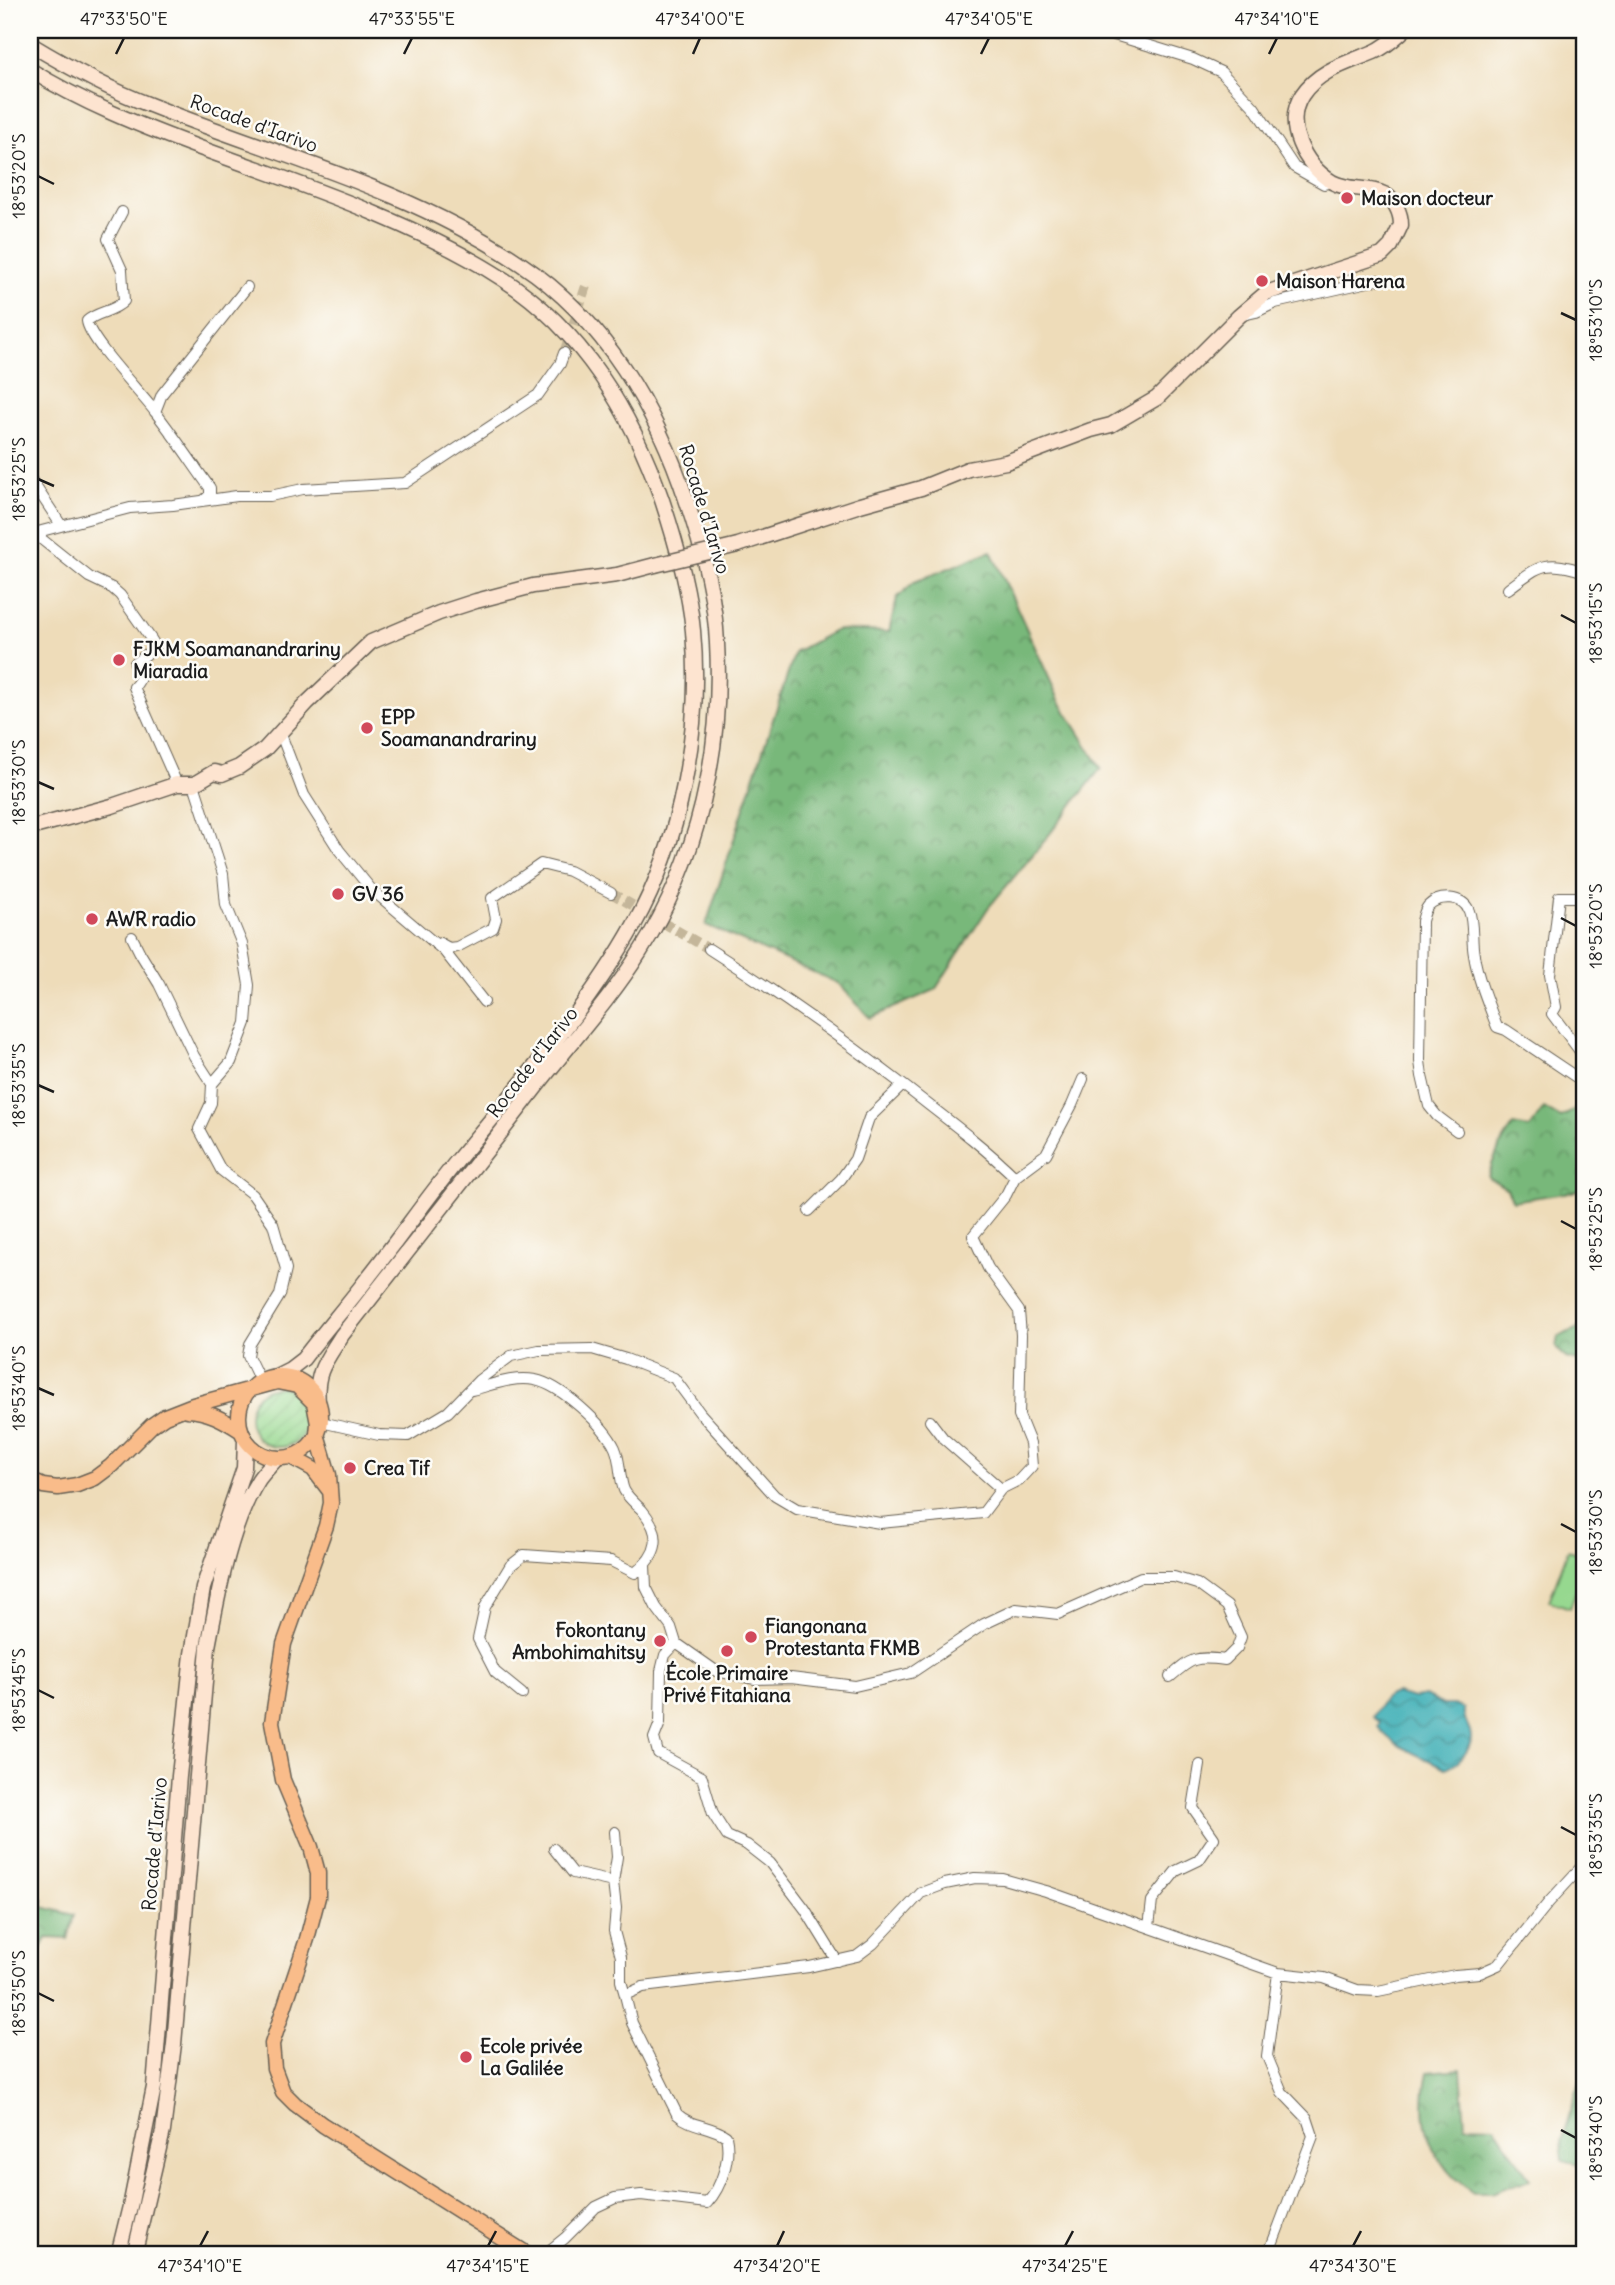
<svg xmlns="http://www.w3.org/2000/svg" width="1615" height="2285" viewBox="0 0 1615 2285" font-family="Delius,sans-serif">
  <style>
    .forest { fill: url(#forest-crowns); stroke: #4a6a4b; stroke-width: 2 }
    .garden { fill: url(#garden-furrows); stroke: #597a56; stroke-width: 2 }
    .pitch { fill: #96d88f; stroke: #597a56; stroke-width: 2 }
    .water { fill: url(#water-waves); stroke: #2d6669; stroke-width: 2 }
    .lines { fill: none; stroke-linecap: round; stroke-linejoin: round }
    .street-tunnel { stroke: #c4b69a; stroke-width: 10; stroke-dasharray: 10 5; stroke-linecap: butt }
    .street-casing { stroke: #665f53; stroke-width: 12 }
    .secondary-casing { stroke: #665f53; stroke-width: 17 }
    .primary-casing { stroke: #665f53; stroke-width: 17 }
    .street { stroke: #fff; stroke-width: 10 }
    .secondary { stroke: #fde4d0; stroke-width: 14 }
    .primary { stroke: #f9bc8a; stroke-width: 14 }
    .secondary-bridge-casing { stroke: #665f53; stroke-width: 17; stroke-linecap: butt }
    .secondary-bridge { stroke: #fde4d0; stroke-width: 14 }
    .ticks { fill: none; stroke: #1c1c1c; stroke-width: 2.5 }
    .poi-dot { fill: #d1495b; stroke: #fdfcf7; stroke-width: 2.5 }
    .labels { text-anchor: middle; stroke-width: 5; stroke-linejoin: round; paint-order: stroke }
    .street-label { font-size: 19px; fill: #1c1c1c; stroke: #fdfcf7 }
    .poi-label { font-size: 19px; font-weight: bold; fill: #1c1c1c; stroke: #fdfcf7; text-anchor: start }
    .neatline { fill: none; stroke: #1c1c1c; stroke-width: 2.5 }
    .ticks-label { font-size: 18px; text-anchor: middle; fill: #1c1c1c }
  </style>
  <defs>
    <pattern id="forest-crowns" width="20" height="18" patternUnits="userSpaceOnUse" patternTransform="scale(1.75)"><rect width="20" height="18" fill="#78b87a"/><path d="M2 6a3 3 0 1 1 6 0M12 15a3 3 0 1 1 6 0" fill="none" stroke="#629563"/></pattern>
    <pattern id="garden-furrows" width="10" height="10" patternUnits="userSpaceOnUse" patternTransform="scale(1.75)"><rect width="10" height="10" fill="#96d88f"/><path d="M-1 1l2-2M0 10L10 0M9 11l2-2" fill="none" stroke="#81b97b"/></pattern>
    <pattern id="water-waves" width="16" height="10" patternUnits="userSpaceOnUse" patternTransform="scale(1.75)"><rect width="16" height="10" fill="#3eafb6"/><path d="M0 5q4-4 8 0t8 0" fill="none" stroke="#338e93"/></pattern>
  </defs>
  <rect width="100%" height="100%" fill="#fdfcf7"/>
  <filter id="ink" filterUnits="userSpaceOnUse"><feTurbulence type="fractalNoise" baseFrequency=".0143" numOctaves="2"/><feDisplacementMap in="SourceGraphic" scale="14" xChannelSelector="R" yChannelSelector="G"/><feConvolveMatrix kernelMatrix="1 2 1 2 8 2 1 2 1" color-interpolation-filters="sRGB"/></filter>
  <filter id="wash" filterUnits="userSpaceOnUse"><feTurbulence type="fractalNoise" baseFrequency=".00686" numOctaves="4" result="noise"/><feDisplacementMap in="SourceGraphic" scale="28" xChannelSelector="R" yChannelSelector="G"/><feGaussianBlur stdDeviation="1.57" result="paint"/><feColorMatrix in="noise" values="0 0 0 0 0 0 0 0 0 0 0 0 0 0 0 0 0 1.4 0 .05"/><feComposite in="paint" operator="in"/></filter>
  <g filter="url(#wash)">
    <rect width="100%" height="100%" fill="#eedcb9"/>
    <path class="forest" d="M991 551 1060 702 1101 768 1041 845 988 908 935 990 870 1018 838 983 706 925 795 652 836 630 889 632 897 598 914 582Z
      M1585 1103V1190L1513 1201 1507 1189 1488 1177C1493 1157 1502 1142 1513 1125L1530 1128 1544 1108 1561 1118Z
      M1585 1325V1363L1566 1358 1556 1347 1558 1337Z
      M31 1888 43 1900V1907L74 1915 68 1939 47 1938 34 1963 30 1990V1889Z
      M1585 2066V2161L1579 2164 1563 2160 1561 2141Z
      M1461 2069 1465 2125 1494 2126 1530 2179 1491 2193H1473C1465 2186 1454 2179 1448 2171 1423 2141 1420 2109 1428 2072Z"/>
    <path class="garden" d="M249 1417a30 30 0 1 1 60 0a30 30 0 1 1-60 0Z"/>
    <path class="pitch" d="M1568 1550 1585 1556V1565L1570 1608 1549 1601Z"/>
    <path class="water" d="M1396 1693 1414 1698 1425 1696 1443 1705H1453L1464 1709C1463 1719 1467 1723 1470 1731 1475 1748 1459 1763 1446 1768 1423 1757 1393 1747 1378 1727L1380 1722 1373 1717C1378 1707 1383 1695 1396 1693Z"/>
  </g>
  <g filter="url(#ink)">
    <g class="lines">
      <path class="street-tunnel" d="M564 353 586 286
        M611 893 709 949"/>
      <g class="street-casing">
        <path id="street" d="M1098 30 1193 59 1221 72 1254 107 1294 167 1324 184 1328 183
          M122 212 108 239 122 270 124 301C114 312 98 311 87 321 89 340 142 394 156 413 175 437 192 463 210 488V495L203 501
          M1243 315 1256 312 1275 303 1377 280
          M155 412 162 394 247 287
          M30 478 61 525
          M30 530 89 577 112 588 120 595 151 639 156 647 135 663C141 674 143 678 134 687L177 784
          M30 534 130 508 173 505 237 496H270L303 489 405 483 538 395 560 364 564 353
          M1508 589C1540 565 1545 559 1585 572
          M280 732 304 795 339 850 371 889 444 951 484 1002
          M194 784 223 874 226 905 242 944 249 985 246 1023 231 1062 212 1084
          M1585 900 1579 897H1559L1550 975 1556 1007 1552 1014 1585 1058
          M132 937 140 953 159 984 194 1056 212 1084 211 1103 199 1129 221 1170 253 1195 273 1224 286 1269 280 1295 250 1344 248 1356 260 1381
          M440 943 449 948 457 947 493 928 496 919 492 898 541 864 569 871 611 893
          M709 949C777 992 843 1039 907 1088 944 1117 981 1144 1015 1177L1006 1195 973 1236 988 1268 1019 1311 1021 1335 1019 1416 1030 1443 1032 1466 1019 1480 1001 1489
          M1457 1131 1437 1116 1429 1106 1422 1076 1420 1061 1422 921C1424 915 1424 911 1428 906 1439 895 1463 895 1469 911 1474 924 1471 941 1474 955 1478 980 1488 1003 1497 1027L1506 1030 1585 1083
          M1015 1177 1046 1154 1072 1105 1083 1079
          M809 1211 841 1179 855 1159 869 1118 903 1085
          M472 1390C492 1385 513 1376 535 1380 561 1385 604 1425 615 1448 621 1462 619 1478 624 1490 628 1498 636 1504 642 1510 663 1535 659 1554 635 1573L611 1561 524 1555 510 1566 485 1607 478 1639 495 1672 522 1694
          M321 1422 379 1435 408 1436 448 1412 479 1380 511 1356 539 1350 592 1349 626 1359 674 1378 700 1413 775 1496 797 1509 880 1523 983 1513 1001 1489 943 1438 930 1421
          M645 1565 646 1587 656 1607 671 1627 676 1643
          M554 1849 573 1873 613 1882 616 1908 614 1931 621 1957V1981L625 1995
          M613 1882 617 1857 615 1832
          M1149 1927 1152 1901 1176 1871 1199 1860 1214 1838 1193 1808 1200 1765
          M837 1961 805 1909 770 1863 747 1845 727 1836 713 1814 702 1777 658 1753 654 1738 660 1723 661 1671 665 1655 676 1643 716 1671 755 1679 791 1678 855 1686 911 1673 984 1624 1016 1609 1058 1614 1141 1577H1174L1197 1584 1227 1606 1241 1637 1237 1648 1225 1660C1195 1656 1192 1658 1170 1677
          M544 2255 565 2238 596 2207 615 2198 641 2195 707 2203C722 2187 731 2157 726 2136 710 2125 691 2127 677 2114L632 2023 625 1995 643 1987 809 1967 857 1956 873 1944 921 1893 945 1884 975 1878 1003 1879 1046 1891 1278 1973 1324 1978 1357 1990 1378 1991 1455 1975 1480 1973 1498 1965 1549 1902 1585 1863
          M1268 2255 1313 2136 1307 2118 1282 2092 1267 2056 1278 1973"/>
      </g>
      <g class="secondary-casing">
        <path id="secondary" d="M30 44C68 67 108 89 150 105 275 155 408 188 521 264 604 319 657 409 687 502 702 547 715 596 717 643 723 750 698 861 640 952 610 1000 571 1042 536 1087 472 1170 407 1252 342 1335 326 1361 315 1371 318 1403
          M30 70C83 103 141 126 200 148 299 184 415 222 503 279 582 330 632 413 662 500 676 542 689 587 693 631 702 726 681 842 634 925 586 1011 519 1085 457 1161 427 1198 400 1237 370 1275 349 1303 325 1330 303 1359L290 1369 274 1377
          M738 545 860 505 921 488 968 469 1006 462 1091 430 1111 425 1157 398 1239 316 1266 293 1382 255 1391 246 1401 225C1401 213 1395 200 1384 194 1368 186 1348 191 1332 182 1304 165 1283 124 1302 95 1319 70 1347 63 1374 52 1386 47 1395 38 1404 30
          M30 828 112 806 177 784H194L214 772 222 774 239 767 265 749 307 703 371 642 439 613 476 601 533 586 617 575 655 565
          M118 2255 131 2202 154 2087 179 1776 192 1654 203 1588 244 1468 245 1440
          M134 2255 163 2131 174 2044 208 1647C218 1595 230 1524 259 1479 264 1472 271 1465 277 1458"/>
      </g>
      <g class="primary-casing">
        <path id="primary" d="M239 1417a41 41 0 1 1 82 0a41 41 0 1 1-82 0Z
          M187 1410C208 1411 223 1419 241 1431
          M291 1457 313 1469 329 1490
          M30 1480 43 1486 58 1488 77 1485 95 1478 111 1466 152 1425 165 1416 193 1405 277 1382 297 1386 314 1403 318 1424 317 1434 329 1475 331 1503 326 1526 284 1644 272 1722 283 1780 311 1847 318 1873V1897L307 1939 272 2044 274 2068 283 2092 295 2104 323 2125 529 2255"/>
      </g>
      <use href="#street" class="street"/>
      <use href="#secondary" class="secondary"/>
      <use href="#primary" class="primary"/>
      <g class="secondary-bridge-casing">
        <path id="secondary-bridge" d="M655 565 738 545"/>
      </g>
      <use href="#secondary-bridge" class="secondary-bridge"/>
    </g>
  </g>
  <path class="ticks" d="M116 54 124 38M404 54 412 38M693 54 700 38M981 54 989 38M1269 54 1277 38M38 176 54 184M1561 313 1576 320M38 479 54 486M1561 615 1576 623M38 782 54 789M1561 918 1576 926M38 1085 54 1092M1561 1221 1576 1229M38 1388 54 1395M1561 1524 1576 1532M38 1690 54 1698M1561 1827 1576 1835M38 1993 54 2001M1561 2130 1576 2138M200 2246 208 2231M488 2246 496 2231M777 2246 784 2231M1065 2246 1073 2231M1353 2246 1361 2231"/>
  <g class="poi-dot">
    <circle cx="1347" cy="198" r="7"/>
    <circle cx="1262" cy="281" r="7"/>
    <circle cx="119" cy="660" r="7"/>
    <circle cx="367" cy="728" r="7"/>
    <circle cx="338" cy="894" r="7"/>
    <circle cx="92" cy="919" r="7"/>
    <circle cx="350" cy="1468" r="7"/>
    <circle cx="751" cy="1637" r="7"/>
    <circle cx="660" cy="1641" r="7"/>
    <circle cx="727" cy="1651" r="7"/>
    <circle cx="466" cy="2057" r="7"/>
  </g>
  <g class="labels">
    <g class="street-label">
      <text transform="translate(254 123) rotate(20)" y="7">Rocade d'Iarivo</text>
      <text transform="translate(705 509) rotate(73)" y="7">Rocade d'Iarivo</text>
      <text transform="translate(532 1062) rotate(-52)" y="7">Rocade d'Iarivo</text>
      <text transform="translate(154 1844) rotate(-85)" y="7">Rocade d'Iarivo</text>
    </g>
    <g class="poi-label">
      <text x="1361" y="205">Maison docteur</text>
      <text x="1276" y="288">Maison Harena</text>
      <text x="133" y="656">FJKM Soamanandrariny<tspan x="133" dy="22">Miaradia</tspan></text>
      <text x="381" y="724">EPP<tspan x="381" dy="22">Soamanandrariny</tspan></text>
      <text x="352" y="901">GV 36</text>
      <text x="106" y="926">AWR radio</text>
      <text x="364" y="1475">Crea Tif</text>
      <text x="765" y="1633">Fiangonana<tspan x="765" dy="22">Protestanta FKMB</tspan></text>
      <text x="646" y="1637" text-anchor="end">Fokontany<tspan x="646" dy="22">Ambohimahitsy</tspan></text>
      <text x="727" y="1680" text-anchor="middle">École Primaire<tspan x="727" dy="22">Privé Fitahiana</tspan></text>
      <text x="480" y="2053">Ecole privée<tspan x="480" dy="22">La Galilée</tspan></text>
    </g>
  </g>
  <rect width="1615" height="2285" fill="none" stroke="#fdfcf7" stroke-width="77"/>
  <rect x="38" y="38" width="1538" height="2208" class="neatline"/>
  <g class="ticks-label">
    <text x="124" y="25">47°33'50"E</text>
    <text x="412" y="25">47°33'55"E</text>
    <text x="700" y="25">47°34'00"E</text>
    <text x="989" y="25">47°34'05"E</text>
    <text x="1277" y="25">47°34'10"E</text>
    <text transform="translate(19 176) rotate(-90)" y="6">18°53'20"S</text>
    <text transform="translate(1596 320) rotate(-90)" y="6">18°53'10"S</text>
    <text transform="translate(19 479) rotate(-90)" y="6">18°53'25"S</text>
    <text transform="translate(1596 623) rotate(-90)" y="6">18°53'15"S</text>
    <text transform="translate(19 782) rotate(-90)" y="6">18°53'30"S</text>
    <text transform="translate(1596 926) rotate(-90)" y="6">18°53'20"S</text>
    <text transform="translate(19 1085) rotate(-90)" y="6">18°53'35"S</text>
    <text transform="translate(1596 1229) rotate(-90)" y="6">18°53'25"S</text>
    <text transform="translate(19 1388) rotate(-90)" y="6">18°53'40"S</text>
    <text transform="translate(1596 1532) rotate(-90)" y="6">18°53'30"S</text>
    <text transform="translate(19 1690) rotate(-90)" y="6">18°53'45"S</text>
    <text transform="translate(1596 1835) rotate(-90)" y="6">18°53'35"S</text>
    <text transform="translate(19 1993) rotate(-90)" y="6">18°53'50"S</text>
    <text transform="translate(1596 2138) rotate(-90)" y="6">18°53'40"S</text>
    <text x="200" y="2272">47°34'10"E</text>
    <text x="488" y="2272">47°34'15"E</text>
    <text x="777" y="2272">47°34'20"E</text>
    <text x="1065" y="2272">47°34'25"E</text>
    <text x="1353" y="2272">47°34'30"E</text>
  </g>
</svg>
